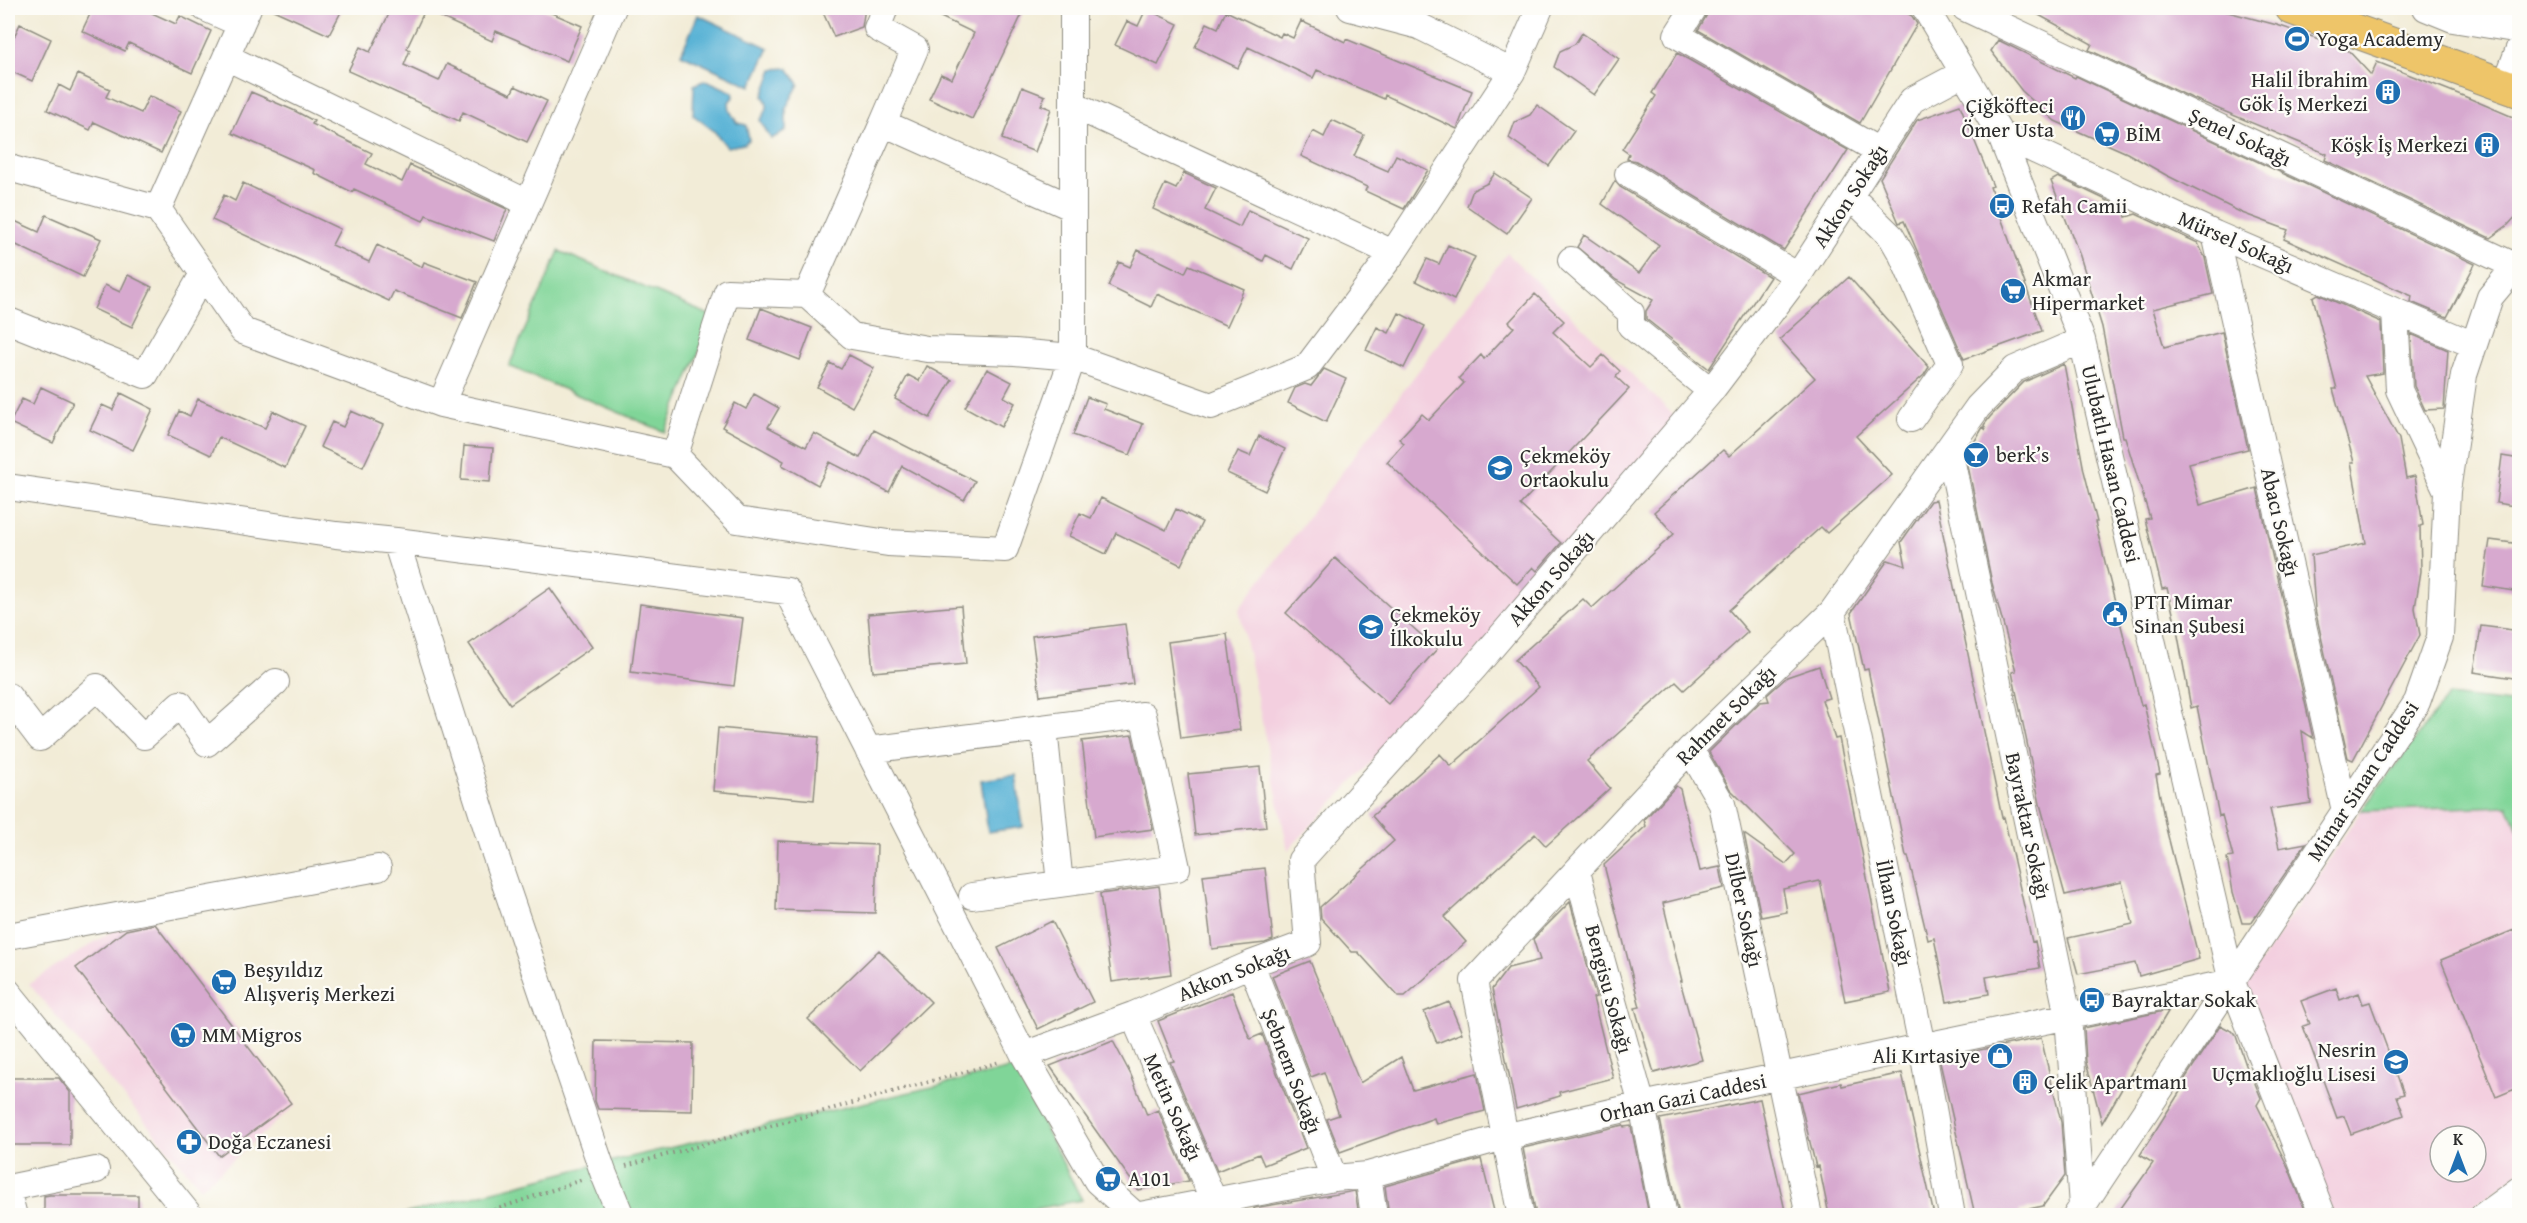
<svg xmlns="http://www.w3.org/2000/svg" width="2527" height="1223" viewBox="0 0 2527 1223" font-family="'Gentium Book Plus',serif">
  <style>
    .built { fill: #f3cfdf; fill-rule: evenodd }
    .green { fill: #80d598; stroke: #568062; stroke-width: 1.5 }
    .water { fill: #58b2d5; stroke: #426e80; stroke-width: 1.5 }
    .building { fill: #d7a9cf }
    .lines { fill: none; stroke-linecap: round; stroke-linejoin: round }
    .minor-casing { stroke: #8e8c81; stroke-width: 28 }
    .major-casing { stroke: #8e8c81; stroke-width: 35 }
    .path { stroke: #8e8c81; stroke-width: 4; stroke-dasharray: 1.5 4.5; stroke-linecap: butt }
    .minor { stroke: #fff; stroke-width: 26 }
    .major { stroke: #eec569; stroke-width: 33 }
    .labels { text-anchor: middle; stroke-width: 4.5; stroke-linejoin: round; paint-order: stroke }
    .poi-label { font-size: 21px; fill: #2b2b2b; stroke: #fdfcf7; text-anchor: start }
    .street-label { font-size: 21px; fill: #2b2b2b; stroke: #fdfcf7 }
  </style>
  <rect width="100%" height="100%" fill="#fdfcf7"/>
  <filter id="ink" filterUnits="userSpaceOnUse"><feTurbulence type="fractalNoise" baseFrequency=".0167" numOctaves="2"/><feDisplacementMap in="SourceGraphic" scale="12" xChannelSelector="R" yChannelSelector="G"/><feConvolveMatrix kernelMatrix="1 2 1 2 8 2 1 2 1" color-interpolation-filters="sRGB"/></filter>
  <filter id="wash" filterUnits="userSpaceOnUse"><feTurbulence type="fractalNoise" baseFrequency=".008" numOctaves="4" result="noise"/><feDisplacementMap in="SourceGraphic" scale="24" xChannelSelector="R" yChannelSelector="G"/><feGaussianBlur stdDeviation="1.35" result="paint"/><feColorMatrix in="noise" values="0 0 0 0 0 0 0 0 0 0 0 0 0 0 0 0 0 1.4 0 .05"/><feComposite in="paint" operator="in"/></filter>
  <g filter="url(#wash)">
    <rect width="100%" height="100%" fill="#f2ecd7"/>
    <path class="built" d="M1507 253 1690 431 1474 654 1288 850 1239 609Z
      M2508 806 2520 832 2519 1173 2460 1215H2333L2243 988 2361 811ZM2440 1136H2476V1172H2440Z
      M145 910 296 1105 201 1188 29 984Z"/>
    <path class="green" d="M559 251 714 317 665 432 509 366Z
      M2448 696 2519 704V832L2508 806 2361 811Z
      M1014 1068 1082 1200 999 1216H396L591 1166Z"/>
    <path class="water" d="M698 15 769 48 751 86 681 54Z
      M788 68 799 84 786 108V131L771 139 760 120C767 112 770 105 763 96L773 69Z
      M706 80 733 92 734 96 729 102 730 111 737 123 746 125 749 140 744 144 727 147 714 131 693 115 694 85Z
      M1016 775 1023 827 988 832 981 780Z"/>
    <g id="blocks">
      <path class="building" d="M93 8H141L176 24 180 16 211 31 192 73 129 43 125 51 82 31Z
        M269 8H343L329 35Z
        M392 8H540L582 26 567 61 496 31 492 41 425 10 407 48 410 50 404 65 439 81 447 64 511 94 515 86 547 101 527 142 463 112 459 121 348 71 360 47 370 52Z
        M821 8H865L862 27 834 37Z
        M922 8H1025L972 119 929 99 941 74 952 79 974 33Z
        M1711 8H1898L1912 16 1917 24 1860 123 1698 30Z
        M2026 8H2213L2277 25 2346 48 2371 75 2377 62 2466 97 2520 120V212L2508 225 2490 238 2325 160 2327 154 2192 98 2089 50 2092 44Z
        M1146 9 1178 24 1158 65 1115 45 1127 21 1138 26Z
        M1226 11 1280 37 1282 33 1293 38 1301 21 1345 42 1346 39 1472 91 1457 129 1385 95 1384 99 1317 70 1313 78 1248 47 1238 68 1195 47 1207 23 1218 28Z
        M20 24 51 39 32 81 8 70V50Z
        M1582 33 1619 59 1594 95 1554 67 1560 51 1575 44Z
        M1998 40 2075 78 2076 76 2475 264 2447 317 2411 302 2412 296 2284 239 2288 230 2242 213 2166 175 2127 153 2055 121 2022 91 1991 51Z
        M1677 53 1848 150 1784 250 1636 161 1627 159 1629 154 1622 149 1656 96 1652 93Z
        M78 74 110 89 106 97 141 113 149 96 181 111 161 153 94 122 90 130 47 110 59 85 70 91Z
        M1022 87 1045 96 1041 105 1051 109 1035 152 1002 139Z
        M251 92 293 110 314 121 312 124 372 153 366 164 402 182 410 165 507 209 494 241 426 215 423 221 354 189 352 192 314 173 315 170 232 133Z
        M1537 105 1574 131 1549 166 1509 138 1515 122 1530 115Z
        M1960 105 1993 186 1990 187 2042 331 1964 359 1904 221 1899 223 1880 178 1917 120Z
        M1332 120 1364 135 1354 156 1388 171 1396 155 1428 170 1404 209 1365 191 1367 187 1301 156 1313 131 1324 137Z
        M1184 173 1216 188 1205 210 1240 227 1248 210 1308 238 1293 269 1266 255 1263 261 1153 209 1165 184 1176 189Z
        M1495 173 1532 198 1507 234 1467 206 1473 190 1488 183Z
        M2058 177 2123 208 2126 217 2136 214 2198 243 2205 258 2213 294 2153 309 2164 347 2222 332 2248 449 2189 463 2200 505 2257 488 2313 738 2302 731 2311 803 2270 809 2279 848 2306 843 2251 923H2242L2233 892 2227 858 2233 857 2222 815 2219 816 2197 706 2191 708 2177 630 2167 588 2162 589 2145 519 2150 518 2125 437H2123L2102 327 2080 256 2051 181Z
        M1615 181 1620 187 1770 277 1709 369 1646 319V311L1653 300 1616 280 1577 247 1584 235 1639 273 1659 245 1602 204Z
        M243 183 340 229 332 245 369 262 377 245 422 267 424 262 477 282 462 318 394 291 389 301 212 220 224 195 235 201Z
        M46 215 101 239 83 277 8 241V218L39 232Z
        M1448 245 1475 257 1454 300 1416 281 1427 259 1439 264Z
        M1138 250 1185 273 1189 265 1244 289 1227 326 1157 294 1151 307 1108 286 1119 262 1130 267Z
        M128 275 152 287 132 327 94 309 105 285 120 292Z
        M1849 277 1929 367 1924 375 1856 436 1892 475 1827 533 1821 527 1729 610 1748 632 1684 690 1676 682 1587 761 1610 788 1546 846 1535 834 1444 917 1466 942 1405 996H1398L1358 952H1352L1321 918 1320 907 1394 841 1372 816 1440 754 1451 766 1539 687 1515 660 1583 599 1592 608 1674 534 1654 512 1723 450 1729 456 1815 378 1780 339Z
        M1535 294 1564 321 1553 332 1591 367 1603 355 1620 371 1616 377 1629 389 1520 505 1561 543 1537 571 1533 567 1517 584 1387 462 1404 443 1399 439 1422 414 1429 420 1464 383 1459 378 1481 355 1484 359 1514 327 1509 322Z
        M2318 294 2381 322 2383 373 2365 376 2399 439 2406 478 2415 476 2423 525 2420 526 2421 571 2415 608 2420 635 2353 760 2348 758 2315 609 2311 555 2366 543 2351 462H2354L2333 389H2337L2313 297Z
        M761 308 812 328 800 360 749 340Z
        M1399 313 1425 326 1404 368 1366 350 1377 327 1389 333Z
        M2411 334 2448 350 2444 409 2425 410 2414 386Z
        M849 355 874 368 852 407 817 387 830 363 841 369Z
        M2064 364 2084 471 2097 522H2095L2141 705 2144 704 2160 774 2156 775 2166 828 2199 959 2139 976 2135 963 2078 974 2068 938 2133 924 2122 882 2065 895 2040 804 2012 672 2016 671 1992 583 1966 456 1983 427 1986 430 1984 425 1990 417 2024 382Z
        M927 366 952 380 930 418 895 399 908 375 919 381Z
        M987 369 1012 382 1004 397 1015 403 1001 427 965 407Z
        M1324 369 1346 379 1326 422 1288 403 1295 388 1305 384 1311 386Z
        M41 387 73 402 53 443 10 423 22 399 33 404Z
        M121 393 153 409 133 450 90 430 102 405 113 410Z
        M754 394 779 408 768 427 806 447 814 433 860 458 874 430 975 481 964 500 902 466 889 492 830 462 818 485 782 465 784 461 722 427 735 403 746 409Z
        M1087 397 1106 404 1104 409 1143 424 1130 455 1073 435Z
        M198 399 265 428 273 411 305 426 285 468 219 437 211 455 168 435 179 411 190 416Z
        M351 411 383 425 363 467 320 447 332 422 343 427Z
        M1259 436 1285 449 1265 491 1227 473 1238 451 1250 456Z
        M464 446 493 448 490 482 461 480Z
        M2502 456 2520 459V507L2496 503Z
        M1101 498 1166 530 1176 509 1202 522 1181 565 1116 533 1106 554 1069 536 1080 513 1091 518Z
        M1936 500 2002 818 2004 817 2032 942 2035 941 2040 968 1986 977 1989 994 1947 1002 1934 938 1928 940 1908 856H1906L1868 669 1864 670 1851 613 1888 560 1906 566 1901 542 1930 501Z
        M2490 540 2520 544V592L2483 586Z
        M1335 558 1437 649 1388 704 1286 613Z
        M550 588 592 647 510 704 469 644Z
        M640 604 743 618 734 686 631 672Z
        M961 606 966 664 873 672 868 614Z
        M1125 624 1133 684 1040 696 1032 636Z
        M2481 626 2520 631V679L2474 672Z
        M1227 634 1240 730 1181 738 1168 642Z
        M1819 666 1829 698 1822 700 1835 739 1839 738 1890 992 1845 1001 1820 881 1783 889 1787 912 1761 917 1744 834 1786 864 1795 854 1730 789 1709 752 1760 702 1769 701 1767 695 1787 677Z
        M718 728 819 737 814 800 713 791Z
        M1132 735 1153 829 1094 837 1082 741Z
        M1260 767 1266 827 1195 835 1188 774Z
        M1676 786 1680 789 1700 871 1720 867 1724 888 1663 903 1682 981H1680L1702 1060 1654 1073 1635 1008 1640 1007 1604 865 1646 826 1644 820Z
        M778 841 877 845 875 913 776 910Z
        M1265 868 1273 940 1265 943 1212 949 1203 875Z
        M1159 886 1171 974 1112 982 1100 894Z
        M1570 902 1596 997 1593 998 1613 1078 1559 1092 1560 1096 1516 1109 1492 989 1508 968 1540 960 1533 939Z
        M1052 921 1093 1002 1038 1029 998 948Z
        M155 924 291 1103 219 1156 76 968 126 930Z
        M2514 930 2520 945V1087L2496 1097 2441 960Z
        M879 950 931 1002 860 1071 808 1019Z
        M1310 961 1360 1083 1401 1057 1413 1090 1477 1073 1485 1111 1436 1124 1434 1118 1340 1152 1327 1119 1339 1115 1324 1072 1311 1077 1272 976Z
        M2336 988 2340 1000 2359 993 2363 1004 2370 1002 2404 1094 2397 1096 2404 1115 2351 1134 2344 1116 2337 1118 2303 1026 2310 1024 2301 1001Z
        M1232 992 1250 1039 1262 1034 1306 1148 1264 1165 1259 1154 1217 1171 1170 1062 1174 1061 1158 1021Z
        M1449 1002 1462 1033 1437 1043 1424 1012Z
        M2169 1010 2134 1068 2102 1123 2086 1062 2084 1028Z
        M2220 1025 2235 1033 2249 1074 2252 1076 2261 1098 2257 1105 2289 1169 2307 1215H2116L2153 1163 2140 1155 2181 1090 2179 1088Z
        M2041 1038 2061 1122 2065 1176 2043 1206 2019 1211 2020 1215H1975L1939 1058Z
        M596 1041 693 1043 692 1111 598 1109 595 1101Z
        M1113 1041 1131 1075 1147 1115 1158 1110 1189 1181 1138 1190 1050 1066Z
        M1902 1073 1934 1215H1829L1819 1166 1816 1167 1798 1093 1841 1083 1842 1086Z
        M8 1078H59L70 1092V1145H8Z
        M1760 1099 1786 1215H1679L1660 1119Z
        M1623 1125 1624 1127 1631 1126 1649 1215H1536L1523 1148Z
        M1481 1159 1495 1215H1389L1385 1186Z
        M1355 1191 1359 1215H1255L1254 1208Z
        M50 1195H138V1215H44V1196Z"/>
    </g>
  </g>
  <g filter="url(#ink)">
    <use href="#blocks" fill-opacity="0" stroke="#8e8c81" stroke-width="1.5"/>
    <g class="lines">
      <g class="minor-casing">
        <path id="minor" d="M205 8 241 24
          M885 8 877 28 915 49 883 123 1073 208
          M1350 8 1419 26 1512 72
          M1694 8 1677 35 1879 151
          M1925 8 2000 134 2082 340 2232 982 2323 1216
          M1965 8 2515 266
          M2426 8 2453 19 2520 30
          M226 57 528 203
          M2505 86 2520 46
          M1073 105 1393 253
          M883 123 807 295 852 336 927 349 1015 352 1073 357 1211 406 1307 367 1393 253 1512 72 1540 8
          M2000 134 2215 234 2474 345
          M8 166 9 168 158 209 243 331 441 404 675 455 737 520 888 543 1005 549 1073 357V8
          M1628 174 1798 276
          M1850 196 1891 236 1902 255 1950 364 1911 419
          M158 209 248 8
          M2215 234 2345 811
          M1571 260 1631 313V326L1711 391
          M2395 311 2399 390 2447 491
          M9 321 145 375 203 274
          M441 404 613 8
          M1949 449 2068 1016 2082 1206
          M675 455 727 292 807 295
          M8 487 336 535 396 541 787 591 1024 1055 1097 1181 1136 1216
          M396 541 494 851 603 1172 621 1216
          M1832 612 1922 1046 1952 1216
          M8 696 40 738 97 687 144 736 180 704 207 743 276 682
          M1044 728 1060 884
          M1690 749 1722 804 1809 1216
          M868 750 1143 715 1177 868 972 896
          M1577 872 1642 1105 1664 1216
          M8 936 378 868
          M1251 964 1334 1178
          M8 992 190 1216
          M1133 1015 1213 1199
          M1024 1055 1133 1015 1251 964 1308 943 1301 860 1474 668 1711 391 1798 276 1912 100 1963 73
          M1368 1175 1374 1216
          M8 1188 96 1170
          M8 1193 14 1216
          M1135 1216 1334 1178 1368 1175 1504 1137 1642 1105 2232 982
          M1521 1216 1474 981 1690 749 1832 612 1978 407 2015 369 2082 340
          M2076 1216 2417 702 2440 637 2447 491 2464 375 2490 297 2520 261
          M2483 1216 2520 1189"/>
      </g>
      <g class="major-casing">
        <path id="major" d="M2292 8 2520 91"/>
      </g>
      <path class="path" d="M626 1166 1000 1062
        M477 1216 581 1180"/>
      <use href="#minor" class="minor"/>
      <use href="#major" class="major"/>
    </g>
  </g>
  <defs>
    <g id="stadium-disc" transform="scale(1.35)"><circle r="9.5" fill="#1f6fb2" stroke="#fdfcf7"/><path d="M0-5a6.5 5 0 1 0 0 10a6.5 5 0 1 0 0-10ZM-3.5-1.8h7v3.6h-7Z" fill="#fff"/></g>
    <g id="building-disc" transform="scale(1.35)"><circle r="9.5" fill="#1f6fb2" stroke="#fdfcf7"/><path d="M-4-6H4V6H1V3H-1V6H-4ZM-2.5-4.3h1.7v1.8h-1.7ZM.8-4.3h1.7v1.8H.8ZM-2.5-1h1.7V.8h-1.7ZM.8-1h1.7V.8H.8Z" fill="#fff"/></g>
    <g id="restaurant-disc" transform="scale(1.35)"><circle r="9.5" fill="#1f6fb2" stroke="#fdfcf7"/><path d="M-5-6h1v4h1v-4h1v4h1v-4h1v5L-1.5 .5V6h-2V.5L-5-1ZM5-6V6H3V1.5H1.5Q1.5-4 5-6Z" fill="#fff"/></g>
    <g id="supermarket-disc" transform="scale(1.35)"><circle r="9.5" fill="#1f6fb2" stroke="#fdfcf7"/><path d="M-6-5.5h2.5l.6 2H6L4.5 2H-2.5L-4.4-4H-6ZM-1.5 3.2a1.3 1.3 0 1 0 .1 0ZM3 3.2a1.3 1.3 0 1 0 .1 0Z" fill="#fff"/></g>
    <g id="bus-disc" transform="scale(1.35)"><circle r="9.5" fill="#1f6fb2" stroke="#fdfcf7"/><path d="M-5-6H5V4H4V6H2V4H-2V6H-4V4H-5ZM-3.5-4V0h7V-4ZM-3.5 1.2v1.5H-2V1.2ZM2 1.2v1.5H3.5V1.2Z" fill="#fff"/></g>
    <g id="bar-disc" transform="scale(1.35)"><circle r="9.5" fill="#1f6fb2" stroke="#fdfcf7"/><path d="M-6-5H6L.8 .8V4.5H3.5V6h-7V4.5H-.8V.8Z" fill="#fff"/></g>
    <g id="school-disc" transform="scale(1.35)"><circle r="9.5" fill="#1f6fb2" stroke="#fdfcf7"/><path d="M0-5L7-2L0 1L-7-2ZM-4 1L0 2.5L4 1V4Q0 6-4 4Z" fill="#fff"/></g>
    <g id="civic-disc" transform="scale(1.35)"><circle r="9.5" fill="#1f6fb2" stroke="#fdfcf7"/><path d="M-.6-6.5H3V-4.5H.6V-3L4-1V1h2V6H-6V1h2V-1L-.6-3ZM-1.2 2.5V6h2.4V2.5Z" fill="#fff"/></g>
    <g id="shop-disc" transform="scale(1.35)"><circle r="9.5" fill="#1f6fb2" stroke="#fdfcf7"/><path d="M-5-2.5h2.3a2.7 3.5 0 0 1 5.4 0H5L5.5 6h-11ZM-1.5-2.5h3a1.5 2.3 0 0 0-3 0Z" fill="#fff"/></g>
    <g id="pharmacy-disc" transform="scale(1.35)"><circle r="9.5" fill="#1f6fb2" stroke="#fdfcf7"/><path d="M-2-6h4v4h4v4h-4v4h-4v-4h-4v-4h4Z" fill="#fff"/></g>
  </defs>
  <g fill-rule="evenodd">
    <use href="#stadium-disc" x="2297" y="39"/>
    <use href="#building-disc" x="2388" y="92"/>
    <use href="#restaurant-disc" x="2073" y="118"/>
    <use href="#supermarket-disc" x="2107" y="134"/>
    <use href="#building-disc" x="2487" y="145"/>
    <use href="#bus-disc" x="2002" y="206"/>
    <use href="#supermarket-disc" x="2013" y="291"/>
    <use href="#bar-disc" x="1976" y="455"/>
    <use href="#school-disc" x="1500" y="468"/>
    <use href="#civic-disc" x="2115" y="614"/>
    <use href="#school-disc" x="1371" y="627"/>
    <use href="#supermarket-disc" x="224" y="982"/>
    <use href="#bus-disc" x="2092" y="1000"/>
    <use href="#supermarket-disc" x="183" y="1035"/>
    <use href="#shop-disc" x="2000" y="1056"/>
    <use href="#school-disc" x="2396" y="1062"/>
    <use href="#building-disc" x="2025" y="1082"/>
    <use href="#pharmacy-disc" x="189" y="1142"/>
    <use href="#supermarket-disc" x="1108" y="1179"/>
  </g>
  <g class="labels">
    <g class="poi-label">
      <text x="2316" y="46">Yoga Academy</text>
      <text x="2368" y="87" text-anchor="end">Halil İbrahim<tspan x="2368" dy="24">Gök İş Merkezi</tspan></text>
      <text x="2054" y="113" text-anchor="end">Çiğköfteci<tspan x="2054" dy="24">Ömer Usta</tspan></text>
      <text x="2126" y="141">BİM</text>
      <text x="2468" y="152" text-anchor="end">Köşk İş Merkezi</text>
      <text x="2022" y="213">Refah Camii</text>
      <text x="2032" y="286">Akmar<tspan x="2032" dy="24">Hipermarket</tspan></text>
      <text x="1996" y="462">berk’s</text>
      <text x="1520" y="463">Çekmeköy<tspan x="1520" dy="24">Ortaokulu</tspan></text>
      <text x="2134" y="609">PTT Mimar<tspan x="2134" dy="24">Sinan Şubesi</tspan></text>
      <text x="1390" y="622">Çekmeköy<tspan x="1390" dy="24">İlkokulu</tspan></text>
      <text x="244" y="977">Beşyıldız<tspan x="244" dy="24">Alışveriş Merkezi</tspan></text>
      <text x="2112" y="1007">Bayraktar Sokak</text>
      <text x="202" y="1042">MM Migros</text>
      <text x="2376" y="1057" text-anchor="end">Nesrin<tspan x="2376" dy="24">Uçmaklıoğlu Lisesi</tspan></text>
      <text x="1980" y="1063" text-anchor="end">Ali Kırtasiye</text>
      <text x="2044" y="1089">Çelik Apartmanı</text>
      <text x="208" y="1149">Doğa Eczanesi</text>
      <text x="1128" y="1186">A101</text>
    </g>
    <g class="street-label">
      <text transform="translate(2240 137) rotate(25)" y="7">Şenel Sokağı</text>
      <text transform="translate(1850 196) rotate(-57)" y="7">Akkon Sokağı</text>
      <text transform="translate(2236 242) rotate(24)" y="7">Mürsel Sokağı</text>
      <text transform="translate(2111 464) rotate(77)" y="7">Ulubatlı Hasan Caddesi</text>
      <text transform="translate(2280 522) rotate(77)" y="7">Abacı Sokağı</text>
      <text transform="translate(1551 578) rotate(-49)" y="7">Akkon Sokağı</text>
      <text transform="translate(1726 715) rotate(-45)" y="7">Rahmet Sokağı</text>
      <text transform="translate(2363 781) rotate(-57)" y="7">Mimar Sinan Caddesi</text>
      <text transform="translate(2028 826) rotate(78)" y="7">Bayraktar Sokağı</text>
      <text transform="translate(1744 910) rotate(78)" y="7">Dilber Sokağı</text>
      <text transform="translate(1894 913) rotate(78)" y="7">İlhan Sokağı</text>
      <text transform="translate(1234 973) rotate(-22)" y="7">Akkon Sokağı</text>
      <text transform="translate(1609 989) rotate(75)" y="7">Bengisu Sokağı</text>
      <text transform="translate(1292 1071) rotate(69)" y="7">Şebnem Sokağı</text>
      <text transform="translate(1683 1098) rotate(-12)" y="7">Orhan Gazi Caddesi</text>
      <text transform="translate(1173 1107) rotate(66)" y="7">Metin Sokağı</text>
    </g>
  </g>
  <rect width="2527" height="1223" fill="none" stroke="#fdfcf7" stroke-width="30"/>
  <g transform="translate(2458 1154)"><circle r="28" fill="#fdfcf7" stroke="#a9a8a5" stroke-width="1.5"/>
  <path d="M0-4.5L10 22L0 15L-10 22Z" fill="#1f6fb2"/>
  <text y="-9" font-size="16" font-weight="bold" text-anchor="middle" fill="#2b2b2b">K</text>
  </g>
</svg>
